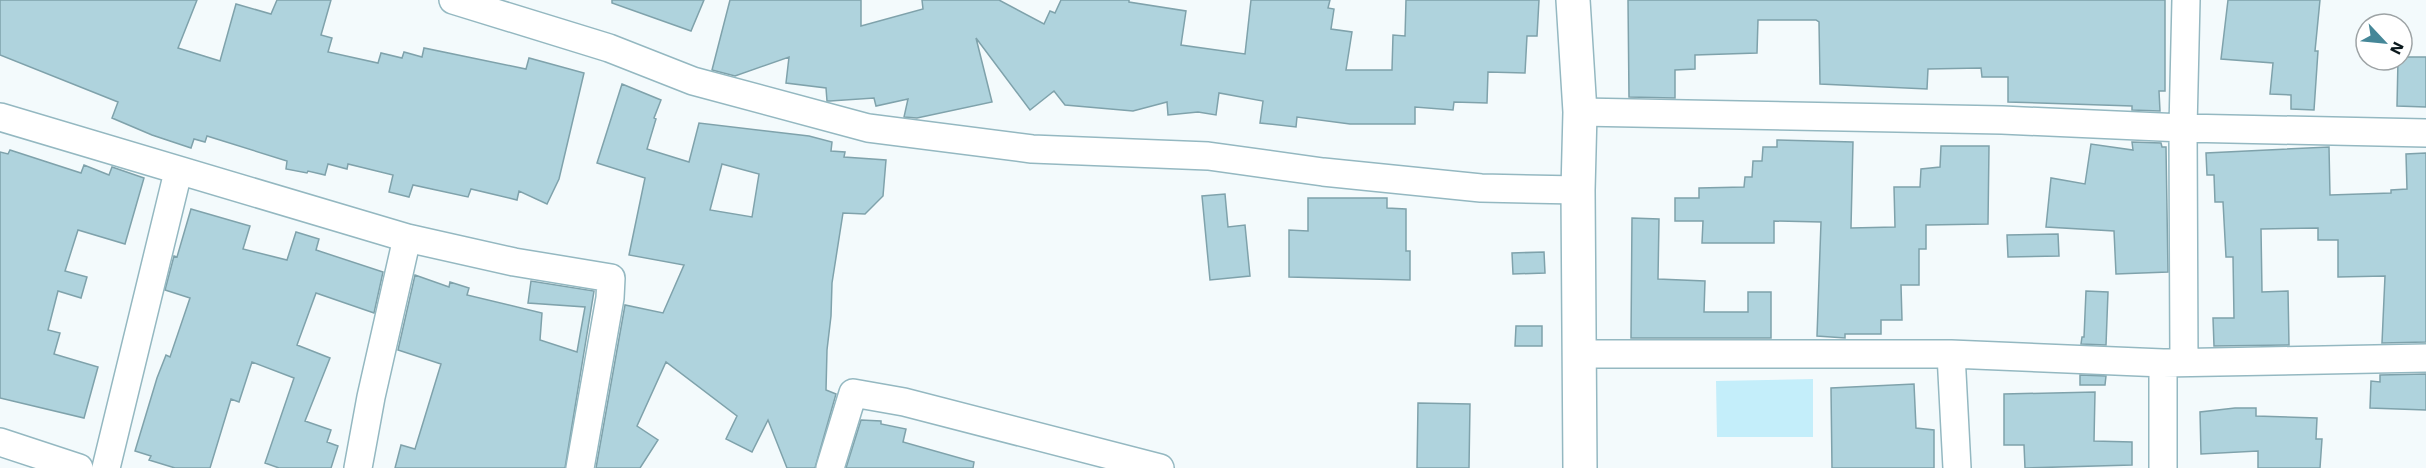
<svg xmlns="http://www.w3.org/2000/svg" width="2426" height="468" viewBox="0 0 2426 468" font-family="'Work Sans',sans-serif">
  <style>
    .green { fill: #c4eefa }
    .building { fill: #afd3dd; stroke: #7fa2ab; stroke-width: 1.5; fill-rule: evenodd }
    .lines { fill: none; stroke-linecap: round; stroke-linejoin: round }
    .street-casing { stroke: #94b8c1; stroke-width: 30 }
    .primary-casing { stroke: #94b8c1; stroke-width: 36 }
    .street { stroke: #fff; stroke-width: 27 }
    .primary { stroke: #fff; stroke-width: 33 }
  </style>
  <rect width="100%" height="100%" fill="#f3fafc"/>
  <path class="green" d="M1813 379V437H1717L1716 381Z"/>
  <path class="building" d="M0 0H197L178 48 220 61 236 4 271 14 277 0H331L321 35 332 38 328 52 378 63 381 53 402 58 404 52 422 57 424 48 526 69 529 58 584 73 559 179 547 204 519 191 517 200 471 189 468 197 413 185 409 197 389 192 393 175 348 164 347 169 328 164 325 175 308 171 307 173 286 169 287 161 207 136 205 142 194 139 191 148 152 135 112 118 118 102 0 55Z
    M612 0H704L691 31 612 3Z
    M730 0H861V26L923 9 922 0H999L1044 24 1050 11 1055 13 1061 0H1129V2L1186 11 1181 45 1245 54 1251 0H1330L1328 8 1334 9 1331 29 1352 32 1346 70H1392L1393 35 1405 36 1406 0H1539L1537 36H1527L1525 73 1488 72 1487 103 1454 102 1453 110 1415 107V124H1350L1297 117 1296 127 1260 123 1263 101 1219 93 1216 115 1198 112 1168 115 1167 102 1133 111 1065 105 1054 91 1030 110 976 38 992 102 917 118 904 117 908 99 876 106 874 98 830 101H827L826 88 786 83 789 57 735 76 712 70Z
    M1628 0H2165V91H2159L2160 111 2132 110V106L2008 102V77H1982L1981 68 1928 69 1927 89 1820 84 1819 22 1816 20H1758L1757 53 1695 55V69L1675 70V98L1629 97Z
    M2228 0H2320L2315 51H2318L2314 110 2291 109V95L2270 94 2273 63 2221 59Z
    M2402 57H2426V107L2397 106 2398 60H2402Z
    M622 84 661 100 654 118 656 119 647 149 689 162 699 123 809 136 832 142 831 151 845 152 844 157 886 160 883 196 865 214 843 213 832 283 831 316 827 350 826 390 836 394 815 468H787L768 420 752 452 726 439 737 416 666 362 637 426 658 440 640 468H596L625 305 663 313 684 265 629 255 645 178 597 163ZM722 164 759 174 752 217 710 210Z
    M1777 140 1853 142 1851 228 1895 227 1894 187H1920L1921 169 1940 167 1941 146H1989L1988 224 1926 225V249H1919V285H1901L1902 320H1881V334H1845V338L1817 336 1821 222 1774 221V243H1702L1703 221H1675V198H1699V188L1744 187 1745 177H1752L1753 161H1762L1763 147H1777Z
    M2132 142 2161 143 2162 147H2166L2168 272 2116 274 2114 231 2046 227 2051 178 2085 184 2091 144 2133 150Z
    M2329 147 2330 195 2391 193V190L2407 189 2406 154 2426 153V342L2382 343 2385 276 2338 277V240H2318V228L2261 229 2262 292 2288 291 2289 345 2214 346 2213 318H2234L2233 257H2226L2223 202H2215L2214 175H2207L2206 153Z
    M10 150 81 173 84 165 109 175 112 167 144 178 125 244 78 230 65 271 87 277 81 298 58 291 48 330 60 333 54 354 98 367 84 418 0 398V152L8 154Z
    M1225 194 1228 227 1245 225 1250 276 1210 280 1202 196Z
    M1308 198H1387V208L1406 209V251H1410V280L1289 277V230L1308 231Z
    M191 209 250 226 243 249 287 260 296 232 319 239 316 250 383 272 374 313 316 293 297 345 330 358 305 421 331 430 327 442 338 446 331 468H279L265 463 294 378 252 362 239 402 231 399 210 468H175L149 460 151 456 135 451 157 378 166 355 170 357 190 298 165 290 174 256 177 257Z
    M1632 218 1659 219 1658 279 1705 281 1704 312H1748V292H1771V338H1631Z
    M2058 234 2059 256 2008 257 2007 235Z
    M1544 252 1545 273 1513 274 1512 253Z
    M415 275 449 287 450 282 469 288 467 295 542 313 540 340 577 352 585 307 528 303 531 281 594 291 565 468H395L401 445 415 449 441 364 398 350Z
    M2086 291 2108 292 2106 345 2081 344 2082 337H2084Z
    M1516 326H1542V346H1515Z
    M2426 374V410L2370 408 2371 381 2380 382V375Z
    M2080 375 2106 376 2105 385H2080Z
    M1914 384 1916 428 1934 430V468H1832L1831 388Z
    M2095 392 2094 441 2132 442V465L2025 468 2024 445H2004V394Z
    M1418 403 1470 404 1469 468H1417Z
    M2235 408H2256V416L2317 418 2316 439H2322L2320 468H2258V451L2201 454 2200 412Z
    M861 420 881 421V424L906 429 903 442 974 462 973 468H846Z"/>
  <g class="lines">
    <g class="street-casing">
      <path id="street" d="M453 0 609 48 693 81 868 128 1032 149 1208 156 1323 172 1481 188 1578 190
        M1580 112 2002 120 2183 128 2426 133
        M0 117 407 238 514 262 611 278 610 298 580 468
        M1579 354H1951L2163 363 2426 358
        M1951 354 1957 468
        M2184 362 2183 128 2186 0
        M2163 363V468
        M0 442 79 468
        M106 468 178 172
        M358 468 371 397 407 238
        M830 468 853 393 904 402 1160 468"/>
    </g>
    <g class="primary-casing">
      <path id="primary" d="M1573 0 1580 112 1578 190 1580 468"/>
    </g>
    <use href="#street" class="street"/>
    <use href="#primary" class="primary"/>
  </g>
  <g transform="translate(2384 42) rotate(116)"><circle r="28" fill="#ffffff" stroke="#9da3a5" stroke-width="1.5"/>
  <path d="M0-4.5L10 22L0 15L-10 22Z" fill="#458798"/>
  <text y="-9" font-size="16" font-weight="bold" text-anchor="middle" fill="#0b191d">N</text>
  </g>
</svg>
